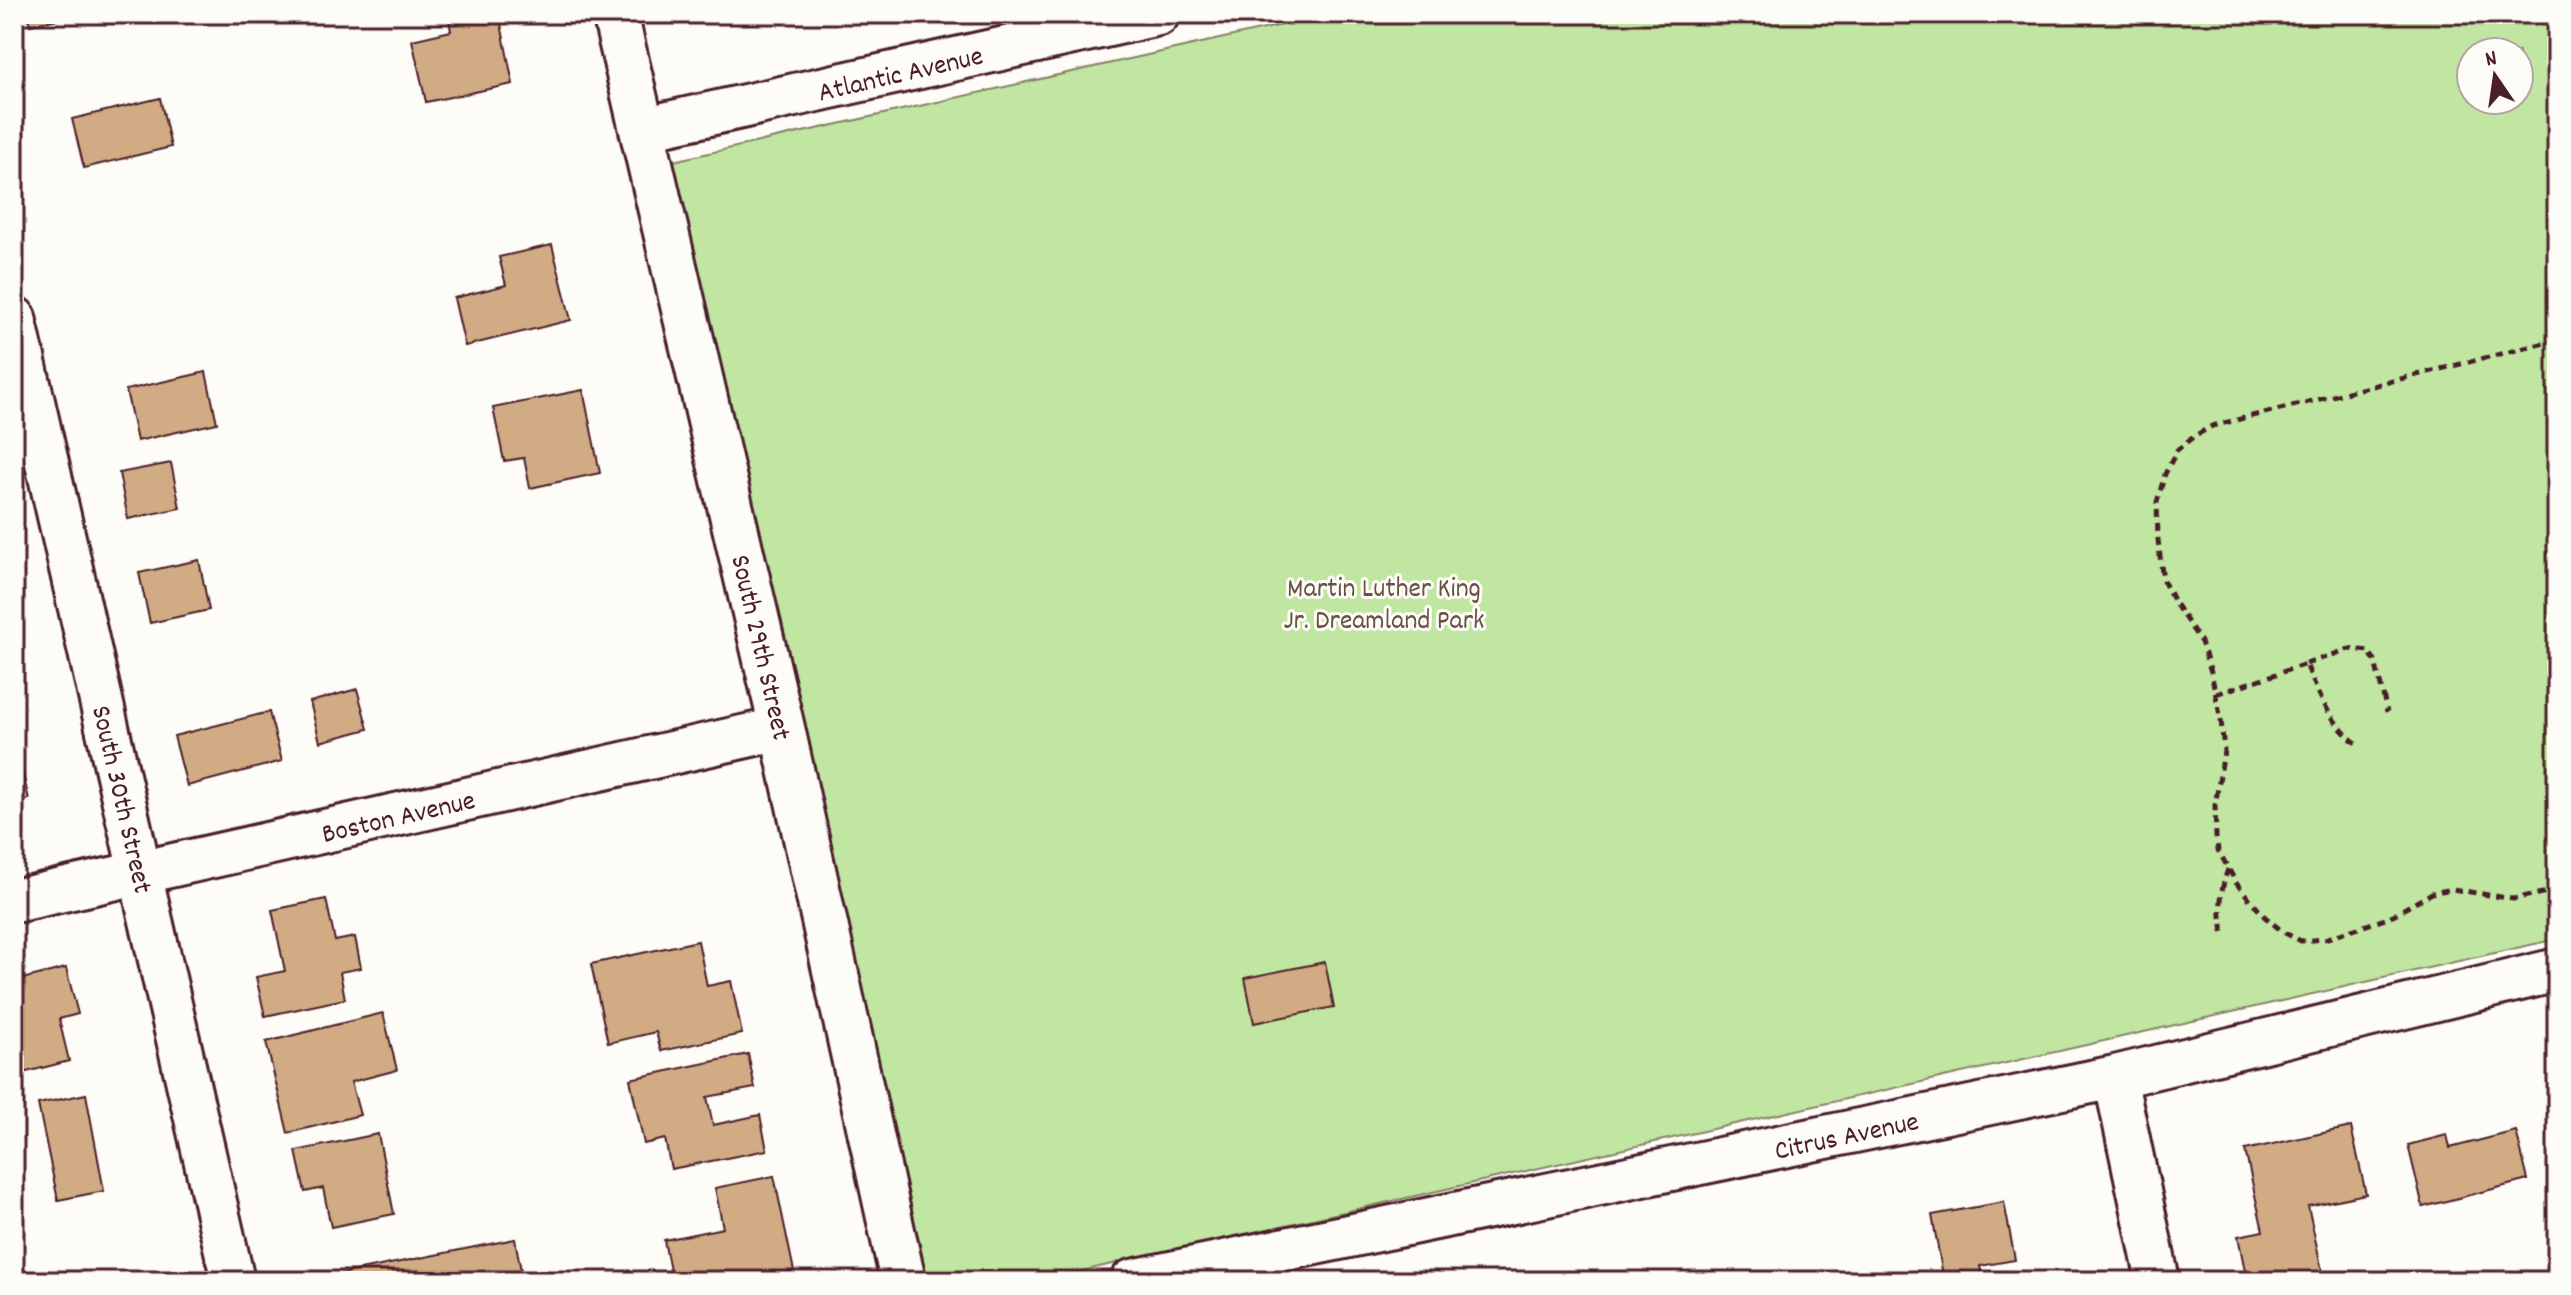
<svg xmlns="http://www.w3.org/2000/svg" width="2571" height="1295" viewBox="0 0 2571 1295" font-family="Dekko,sans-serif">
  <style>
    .green { fill: #c0e6a1; stroke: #858266; stroke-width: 2; fill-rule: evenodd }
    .building { fill: #d1ab83; stroke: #4a1f2b; stroke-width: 2 }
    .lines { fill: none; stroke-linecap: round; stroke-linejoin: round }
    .minor-casing { stroke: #4a1f2b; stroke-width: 48 }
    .tertiary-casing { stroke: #4a1f2b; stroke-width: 50 }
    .path { stroke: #4a1f2b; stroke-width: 5; stroke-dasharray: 8 6; stroke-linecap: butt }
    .minor { stroke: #fdfcf7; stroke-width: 42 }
    .tertiary { stroke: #fdfcf7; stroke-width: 44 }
    .labels { text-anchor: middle; stroke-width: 6; stroke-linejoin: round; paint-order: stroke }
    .street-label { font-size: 28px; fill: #4a1f2b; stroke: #fdfcf7 }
    .park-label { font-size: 28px; fill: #685148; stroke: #fdfcf7 }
  </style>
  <rect width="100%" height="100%" fill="#fdfcf7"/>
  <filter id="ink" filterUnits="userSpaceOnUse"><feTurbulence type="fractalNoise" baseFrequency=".0125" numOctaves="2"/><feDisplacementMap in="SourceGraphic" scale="16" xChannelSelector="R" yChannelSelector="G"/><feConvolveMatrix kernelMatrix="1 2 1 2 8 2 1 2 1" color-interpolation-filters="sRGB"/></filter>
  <g filter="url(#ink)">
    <path class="green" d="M1331 14H2557V939L1037 1281H928L673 161ZM2471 52H2519V100H2471Z"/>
    <path class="building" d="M27 14H82L30 25Z
      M448 14H499L513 84 426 102 412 40 451 31Z
      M160 98 171 147 84 168 72 119Z
      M552 245 571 320 465 346 454 298 506 285 499 257Z
      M206 372 217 423 137 441 126 390Z
      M583 390 600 473 530 488 524 458 504 461 493 408Z
      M171 463 180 508 128 519 119 473Z
      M199 560 209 610 150 623 139 573Z
      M357 689 368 729 320 742 310 702Z
      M269 712 282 761 187 786 174 736Z
      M14 738 29 799 14 803Z
      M326 899 335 941 355 937 361 968 340 972 345 999 265 1016 256 977 285 971 272 910Z
      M698 941 707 986 731 981 742 1034 661 1051 656 1032 608 1043 591 964Z
      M1325 962 1334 1007 1254 1023 1245 978Z
      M66 968 78 1014 59 1019 69 1061 15 1075 14 981Z
      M383 1013 397 1070 351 1082 360 1115 288 1133 266 1042Z
      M748 1054 755 1088 707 1097 713 1125 760 1115 767 1150 671 1169 665 1139 644 1144 630 1079Z
      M86 1094 104 1191 58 1200 38 1104Z
      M2351 1127 2366 1194 2308 1206 2323 1275 2295 1281H2247L2238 1236 2263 1231 2245 1150Z
      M2516 1131 2528 1180 2423 1207 2408 1145 2447 1135 2450 1148Z
      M378 1134 394 1214 331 1227 323 1188 305 1192 296 1151Z
      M774 1176 794 1271 748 1281H672L664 1240 723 1228 715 1188Z
      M2004 1202 2015 1260 1980 1266 1983 1281H1944L1932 1215Z
      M515 1239 523 1281H342L340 1274Z"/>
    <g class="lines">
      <g class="minor-casing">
        <path id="minor" d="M642 129 1158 14
          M14 318 233 1281
          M14 901 782 728
          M2115 1077 2158 1281
          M1132 1281 2115 1077 2557 970"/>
      </g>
      <g class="tertiary-casing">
        <path id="tertiary" d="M615 14 782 728 903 1281"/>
      </g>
      <path class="path" d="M2557 340 2212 426 2193 437 2177 450 2165 474 2157 502 2158 540 2163 580 2174 602 2201 642 2211 672 2221 720 2224 751 2215 806 2216 837 2218 850 2237 884 2264 916 2283 932 2301 941 2325 939 2388 918 2432 893 2452 889 2513 899 2557 890
        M2306 664 2349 649 2369 651 2375 661 2387 712
        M2216 694 2306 664C2319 695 2329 721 2356 743
        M2223 932C2219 909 2220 891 2228 869"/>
      <use href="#minor" class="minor"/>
      <use href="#tertiary" class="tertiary"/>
    </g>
  </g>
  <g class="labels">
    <g class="street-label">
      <text transform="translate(900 72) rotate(-13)" y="10">Atlantic Avenue</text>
      <text transform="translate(763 647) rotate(77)" y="10">South 29th Street</text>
      <text transform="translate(124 799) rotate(77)" y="10">South 30th Street</text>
      <text transform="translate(398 815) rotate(-13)" y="10">Boston Avenue</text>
      <text transform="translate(1846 1134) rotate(-12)" y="10">Citrus Avenue</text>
    </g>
    <g class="park-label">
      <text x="1384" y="596">Martin Luther King<tspan x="1384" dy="32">Jr. Dreamland Park</tspan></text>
    </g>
  </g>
  <rect width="2571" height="1295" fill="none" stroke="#fdfcf7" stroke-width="48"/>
  <rect x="24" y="24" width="2523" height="1247" fill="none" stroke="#4a1f2b" stroke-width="3" filter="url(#ink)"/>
  <g transform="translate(2495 76) rotate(347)"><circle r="38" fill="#fdfcf7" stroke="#b5a4a5" stroke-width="2"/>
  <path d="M0-6L14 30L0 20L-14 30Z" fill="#4a1f2b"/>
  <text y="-12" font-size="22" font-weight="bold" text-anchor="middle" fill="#4a1f2b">N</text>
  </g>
</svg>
